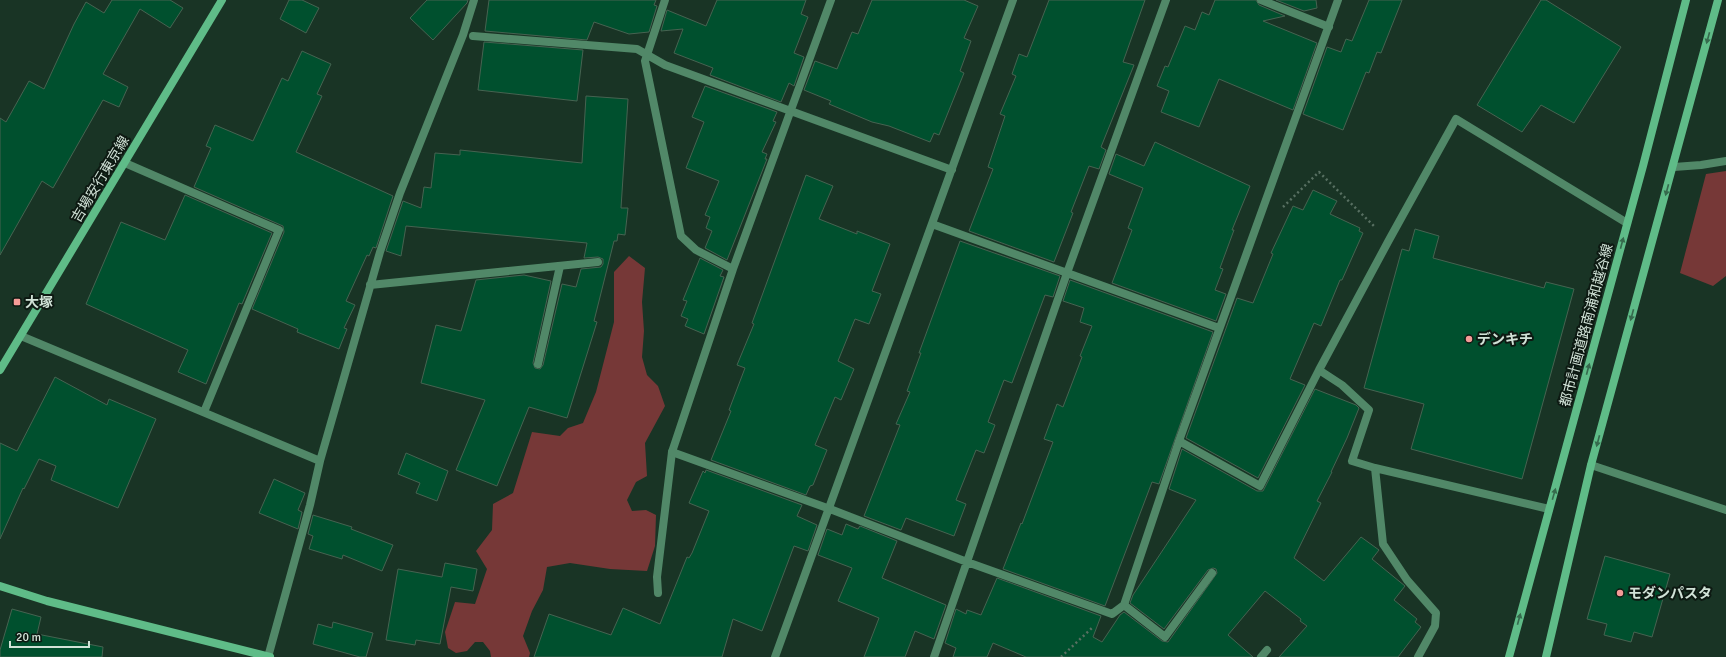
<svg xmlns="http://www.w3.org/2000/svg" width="1726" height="657" viewBox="0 0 1726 657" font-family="Signika,'Noto Sans JP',sans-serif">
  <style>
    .green { fill: #763837 }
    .building { fill: #00502e; stroke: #466351 }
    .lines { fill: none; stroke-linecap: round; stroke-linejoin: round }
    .path { stroke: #587062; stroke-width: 2.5; stroke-dasharray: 2 3; stroke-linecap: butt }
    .lane { stroke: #518868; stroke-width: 8 }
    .street { stroke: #518868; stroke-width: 8 }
    .secondary { stroke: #5fbc88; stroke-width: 8 }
    .oneway { fill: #366a4d }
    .poi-dot { fill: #f59b97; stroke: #0d1912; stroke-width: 1.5 }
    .labels { text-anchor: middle; stroke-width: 4; stroke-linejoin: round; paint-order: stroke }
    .street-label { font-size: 14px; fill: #d1e2d7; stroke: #0d1912 }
    .poi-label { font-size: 14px; font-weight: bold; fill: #d1e2d7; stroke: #0d1912; text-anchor: start }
  </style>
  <rect width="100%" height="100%" fill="#193425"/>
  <path class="green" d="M1726 171V276L1713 286 1680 273 1706 174Z
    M629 256 645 268 642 302 644 331 642 357 647 375 658 386 665 406 645 443 647 476 636 482 627 500 632 511 646 510 656 515 655 546 647 571 610 569 570 563 547 567 543 590 532 611 523 636 530 653 529 657H491L490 651 483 642H475L467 651 456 653 448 648 445 632 455 602 475 604 487 569 476 551 492 530 493 504 513 493 532 432 560 436 568 428 583 423 596 392 614 322V272Z"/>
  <path class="building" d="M112 0H170L183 8 170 28 140 9 103 74 128 87 119 107 103 100 53 188 42 181 0 255V118L6 122 29 81 44 89 74 24 86 2 104 13Z
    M289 0H302L319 8 306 33 280 19Z
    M427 0H468L467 3 433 40 410 18Z
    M489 0H656L654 5 657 6 649 32 629 34 594 22 587 40 485 31Z
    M717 0H806L801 14 808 17 794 53 804 57 794 86 789 83 781 102 710 75 713 68 674 53 683 29 661 31 667 10 706 26Z
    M872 0H964L978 6 964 38 971 41 960 71 964 73 939 135 934 133 930 142 889 126 872 122 829 104 831 101 804 90 815 61 837 69 852 32 858 34Z
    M1049 0H1145L1123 62 1134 65 1101 147 1106 150 1099 169 1089 166 1071 212 1073 213 1054 262 969 231 993 169 988 167 1005 116 1000 114 1016 76 1012 74 1019 54 1027 57Z
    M1215 0H1256L1259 5 1285 16 1263 21 1317 43 1293 110 1219 79 1199 127 1161 112 1169 91 1157 86 1165 66 1168 67 1185 26 1195 30 1202 12 1209 15Z
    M1276 0H1316L1317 8 1304 11Z
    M1369 0H1402L1381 53 1377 52 1369 73 1366 72 1343 130 1303 114 1327 47 1341 52 1346 39 1352 41Z
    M1541 0H1546L1621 47 1574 123 1541 105 1522 132 1477 105Z
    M484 42 583 50 577 101 478 90Z
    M302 51 331 64 317 94 322 96 296 152 393 196 376 248 373 247 369 256 367 255 346 301 355 305 344 328 347 329 339 349 297 332 298 329 252 309 284 232 283 226 194 187 211 148 206 146 215 125 253 141 282 78 288 81Z
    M705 86 777 112 773 121 776 122 762 152 767 154 765 159H767L727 260 705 248 712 231 706 228 710 217 705 215 719 181 686 168 704 122 692 117Z
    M586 96 628 99 621 208H628L625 235 618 234 617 241H614L594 321 597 322 567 418 529 407 497 486 456 470 485 400 421 383 436 325 461 331 476 280 524 275 551 281 533 363 535 368 540 369 543 365 562 284 576 287 581 269 601 267 603 264V259L598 257 584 258 587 243 406 226 401 256 386 251 403 201 421 208 424 187 431 188 435 153 460 155V150L582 163Z
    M1155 142 1250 186 1232 230H1234L1220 268 1223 269 1215 290 1226 294 1216 321 1112 283 1132 230 1128 228 1143 188 1109 174 1116 154 1144 166Z
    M806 175 833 186 819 219 857 234V231L890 244 872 291 881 294 869 324 855 319 838 361 854 369 841 400 835 397 815 445 827 450 813 485 810 486 806 495 711 460 731 411 729 410 745 368 737 365 754 324 752 323Z
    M1313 190 1337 201 1330 214 1360 228 1359 231 1363 233 1342 280H1340L1321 326 1314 323 1290 379 1305 385 1258 478 1186 438 1237 298 1253 303 1273 254 1271 253 1293 206 1303 210Z
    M185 195 272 233 242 304 239 303 206 384 178 372 188 350 86 304 121 222 165 240Z
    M1415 229 1439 236 1433 258 1544 288 1546 282 1574 289 1522 479 1411 449 1424 404 1364 388 1402 249 1409 251Z
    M960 241 1060 276 1053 297 1045 295 1012 383 1004 380 988 422 995 425 984 453 976 450 956 500 966 504 954 536 906 518 901 530 864 516 900 425 896 424 910 392 907 391 921 353H919Z
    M700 258 723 270 720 276 724 277 704 334 685 326 688 319 681 316 687 301 683 300Z
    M1070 280 1213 332 1159 484 1152 482 1105 606 1003 569 1021 523 1022 524 1053 442 1044 439 1057 404 1063 407 1082 357 1080 356 1092 326 1080 322 1084 308 1063 301Z
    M55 377 107 405 109 399 156 419 118 508 51 480 56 466 39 459 24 489 23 488 0 539V443L17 451Z
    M1315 389 1356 405 1359 408 1347 438 1331 472H1332L1317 501 1321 503 1294 558 1324 581 1361 537 1379 550 1372 559 1405 586 1394 600 1417 619 1415 622 1421 627 1398 657H1279L1307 626 1300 621 1301 619 1265 591 1228 635 1253 657H1026L993 643 987 657H953L956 648 945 643 956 609 966 614 967 610 981 615 997 578 1101 616 1093 637 1102 642 1120 615 1124 612 1162 641 1168 642 1217 573 1216 569 1213 568 1208 570 1164 629 1130 603 1133 595 1196 500 1169 489 1182 449 1257 491H1263Z
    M406 453 448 471 437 501 416 493 420 483 398 474Z
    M706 470 802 505 797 516 817 525 808 551 794 546 762 631 733 619 722 657H534L549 614 611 635 623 608 660 624 687 557 689 558 692 553 709 511 689 503 703 471 705 473Z
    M274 479 305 493 298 510 302 512 298 529 259 513Z
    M313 515 352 527 351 529 393 545 382 571 343 555 342 559 309 549 313 536 308 534Z
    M846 524 858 529 860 526 897 541 882 578 946 605 934 639 915 631 905 657H864L879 618 838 601 852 568 818 555 827 529 842 535Z
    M1605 556 1670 574 1652 637 1634 632 1631 642 1604 635 1607 624 1587 619Z
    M445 563 477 569 473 591 451 587 440 644 416 640 415 645 386 640 398 569 442 577Z
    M12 609 41 617 37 634 103 647 102 657H0V650Z
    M333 622 373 633 366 657H360L313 644 318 624 332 628Z"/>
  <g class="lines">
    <path class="path" d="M1283 207 1319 172 1375 227
      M1061 657 1093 627"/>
    <path class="lane" d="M538 364 560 266
      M658 593 657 577 672 452
      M1124 605 1165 637 1212 573
      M1261 657 1267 650"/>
    <path class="street" d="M665 0 645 61 681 236 696 250 733 269
      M831 0 733 269 672 452 830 509 967 562 1112 614 1124 605 1179 441 1338 0
      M1261 0 1329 27
      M473 36 637 49 665 65 952 170
      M125 163 279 230 204 412
      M1674 167 1701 165 1726 161
      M932 224 1219 328
      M370 285 598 262
      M21 336 320 461
      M1179 441 1260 486 1319 370
      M1591 465 1726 510
      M1375 468 1383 544 1407 580 1436 613 1435 626 1418 657
      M1549 509 1375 468 1352 461 1369 410 1342 385 1319 370 1389 240 1456 119 1627 223
      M268 657 310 505 320 461 380 252 400 193 463 35 474 0
      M775 657 1013 0
      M934 657 1067 273 1166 0"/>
    <path class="secondary" d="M0 370 222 0
      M0 586 47 601 270 657
      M1509 657 1643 166 1686 0
      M1546 657 1591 465 1718 0"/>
  </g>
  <defs><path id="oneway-solid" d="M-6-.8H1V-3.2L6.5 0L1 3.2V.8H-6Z"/></defs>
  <g class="oneway">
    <use href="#oneway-solid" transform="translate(1708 38) rotate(105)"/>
    <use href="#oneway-solid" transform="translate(1667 190) rotate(105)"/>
    <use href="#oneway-solid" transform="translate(1622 243) rotate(-75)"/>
    <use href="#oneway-solid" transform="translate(1632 315) rotate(105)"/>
    <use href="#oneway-solid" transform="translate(1588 369) rotate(-75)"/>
    <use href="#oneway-solid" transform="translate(1598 441) rotate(105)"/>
    <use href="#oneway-solid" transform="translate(1554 494) rotate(-74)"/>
    <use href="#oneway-solid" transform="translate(1519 619) rotate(-75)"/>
  </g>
  <g class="poi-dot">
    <rect x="13" y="298" width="8" height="8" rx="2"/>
    <circle cx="1469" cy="339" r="4"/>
    <circle cx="1620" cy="593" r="4"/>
  </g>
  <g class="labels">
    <g class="street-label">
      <text transform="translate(100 179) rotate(-59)" y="5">吉場安行東京線</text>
      <text transform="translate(1586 325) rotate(-75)" y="5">都市計画道路南浦和越谷線</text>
    </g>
    <g class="poi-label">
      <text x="25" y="307">大塚</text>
      <text x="1477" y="344">デンキチ</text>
      <text x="1628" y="598">モダンパスタ</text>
    </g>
  </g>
  <path d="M10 641v6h79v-6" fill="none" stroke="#d1e2d7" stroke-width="2"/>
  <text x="16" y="641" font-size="12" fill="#d1e2d7" stroke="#0d1912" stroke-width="3" paint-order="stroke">20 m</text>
</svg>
